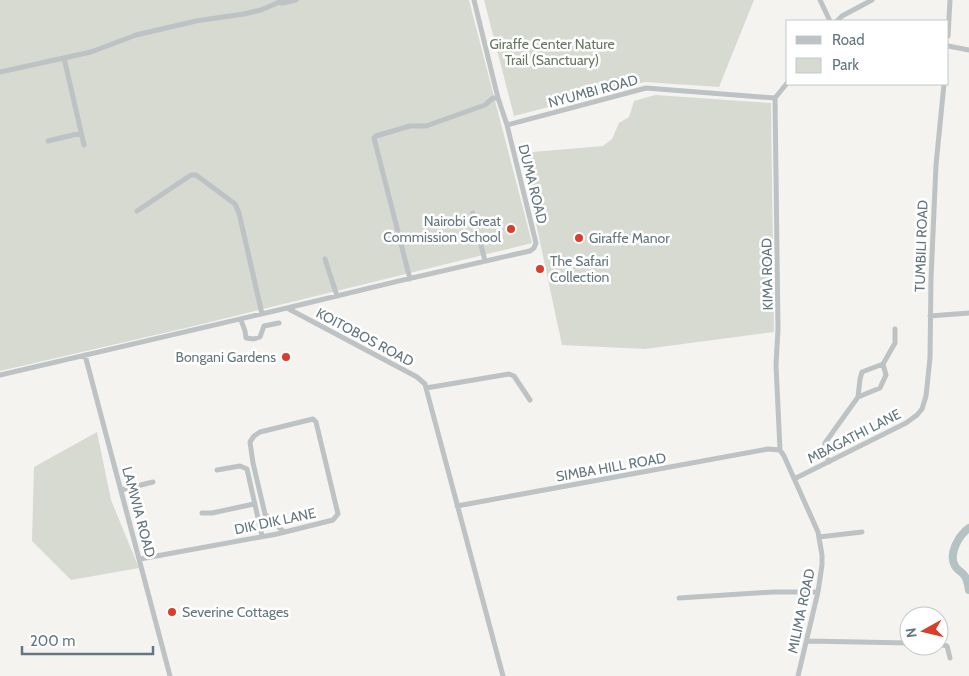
<svg xmlns="http://www.w3.org/2000/svg" width="969" height="676" viewBox="0 0 969 676" font-family="Cabin,sans-serif">
  <style>
    .green { fill: #d6dad1 }
    .lines { fill: none; stroke-linecap: round; stroke-linejoin: round }
    .river { stroke: #b4c2c4; stroke-width: 8 }
    .minor { stroke: #bdc2c4; stroke-width: 5 }
    .poi-dot { fill: #d93d2b; stroke: #fff; stroke-width: 2 }
    .labels { text-anchor: middle; stroke-width: 5; stroke-linejoin: round; paint-order: stroke }
    .park-label { font-size: 14px; fill: #697763; stroke: #fff }
    .street-label { font-size: 14px; fill: #64777f; stroke: #fff }
    .poi-label { font-size: 14px; fill: #64777f; stroke: #fff; text-anchor: start }
  </style>
  <rect width="100%" height="100%" fill="#f4f3f0"/>
  <path class="green" d="M0 0H469L532 243 194 326 0 371Z
    M484 0H754L719 87 645 82 514 116Z
    M655 95 771 103 774 332 645 349 562 345 521 153 603 146 612 139 619 123 629 117 634 101Z
    M97 432 111 500 139 568 71 580 32 541 34 467Z"/>
  <g class="lines">
    <path class="river" d="M969 528C959 535 948 554 955 566 957 570 962 572 964 575 967 578 968 585 969 590"/>
    <path class="minor" d="M474 0 498 98
      M820 0 830 21
      M282 3 296 0
      M837 21 842 16 872 0
      M948 36 950 0
      M948 46 969 50
      M64 58 84 145
      M0 72 91 52 136 35 196 21 244 14 261 10 284 0
      M775 98 778 329 776 365 780 450
      M775 98 788 82
      M507 125 646 88 775 98
      M48 141 81 133
      M137 211 191 175H196L235 204 239 213 262 314
      M473 213 485 261
      M325 259 337 296
      M287 308C368 288 449 269 530 251L534 248 536 243 507 125 498 98H493L485 105 426 126H410L376 136 374 138 410 279
      M930 316 969 313
      M241 320 245 331 246 338 254 339 260 337 264 326 279 323
      M85 355 170 676
      M0 375 287 308 417 377 425 384 426 388 503 676
      M426 388 509 374 514 376 530 400
      M858 397 880 388 886 375 883 364
      M829 462 824 452 825 443 858 397 860 379 862 372 883 364 895 343V329
      M217 470 240 466 247 469 262 536
      M794 479 906 423 917 415 922 409 926 396 930 358 931 279 936 165 944 84
      M121 490 153 482
      M457 506 768 449 780 450 784 456 818 532 822 555V565L818 592 798 676
      M202 513H212L254 504
      M819 537 862 532
      M140 559 277 534 333 520 338 514 316 422 313 419 260 432 254 436 250 442 253 463 265 514 283 531
      M679 598 773 592H818
      M807 641 909 643
      M939 644 947 646 950 658"/>
  </g>
  <g class="poi-dot">
    <circle cx="511" cy="229" r="5"/>
    <circle cx="579" cy="238" r="5"/>
    <circle cx="540" cy="269" r="5"/>
    <circle cx="286" cy="357" r="5"/>
    <circle cx="172" cy="612" r="5"/>
  </g>
  <g class="labels">
    <g class="park-label">
      <text x="552" y="49">Giraffe Center Nature<tspan x="552" dy="16">Trail (Sanctuary)</tspan></text>
    </g>
    <g class="street-label">
      <text transform="translate(593 91) rotate(-15)" y="5">NYUMBI ROAD</text>
      <text transform="translate(533 184) rotate(76)" y="5">DUMA ROAD</text>
      <text transform="translate(921 246) rotate(-88)" y="5">TUMBILI ROAD</text>
      <text transform="translate(767 274) rotate(-91)" y="5">KIMA ROAD</text>
      <text transform="translate(365 337) rotate(28)" y="5">KOITOBOS ROAD</text>
      <text transform="translate(854 436) rotate(-27)" y="5">MBAGATHI LANE</text>
      <text transform="translate(611 467) rotate(-10)" y="5">SIMBA HILL ROAD</text>
      <text transform="translate(139 512) rotate(75)" y="5">LAMWIA ROAD</text>
      <text transform="translate(275 521) rotate(-12)" y="5">DIK DIK LANE</text>
      <text transform="translate(801 611) rotate(-78)" y="5">MILIMA ROAD</text>
    </g>
    <g class="poi-label">
      <text x="501" y="226" text-anchor="end">Nairobi Great<tspan x="501" dy="16">Commission School</tspan></text>
      <text x="589" y="243">Giraffe Manor</text>
      <text x="550" y="266">The Safari<tspan x="550" dy="16">Collection</tspan></text>
      <text x="276" y="362" text-anchor="end">Bongani Gardens</text>
      <text x="182" y="617">Severine Cottages</text>
    </g>
  </g>
  <rect x="786" y="20" width="162" height="65" fill="#ffffff" stroke="#c1c9cc"/>
  <rect x="796" y="36" width="25" height="8" fill="#bdc2c4" stroke="#c1c9cc"/>
  <text x="832" y="45" font-size="15" fill="#64777f">Road</text>
  <rect x="796" y="58" width="25" height="15" fill="#d6dad1" stroke="#c1c9cc"/>
  <text x="832" y="70" font-size="15" fill="#64777f">Park</text>
  <g transform="translate(924 631) rotate(262)"><circle r="24" fill="#ffffff" stroke="#c1c9cc"/>
  <path d="M0-4L9 19L0 12L-9 19Z" fill="#d93d2b"/>
  <text y="-8" font-size="14" font-weight="bold" text-anchor="middle" fill="#64777f">N</text>
  </g>
  <path d="M22 646v8h131v-8" fill="none" stroke="#64777f" stroke-width="2.5"/>
  <text x="30" y="646" font-size="15" fill="#64777f" stroke="#ffffff" stroke-width="4" paint-order="stroke">200 m</text>
</svg>
